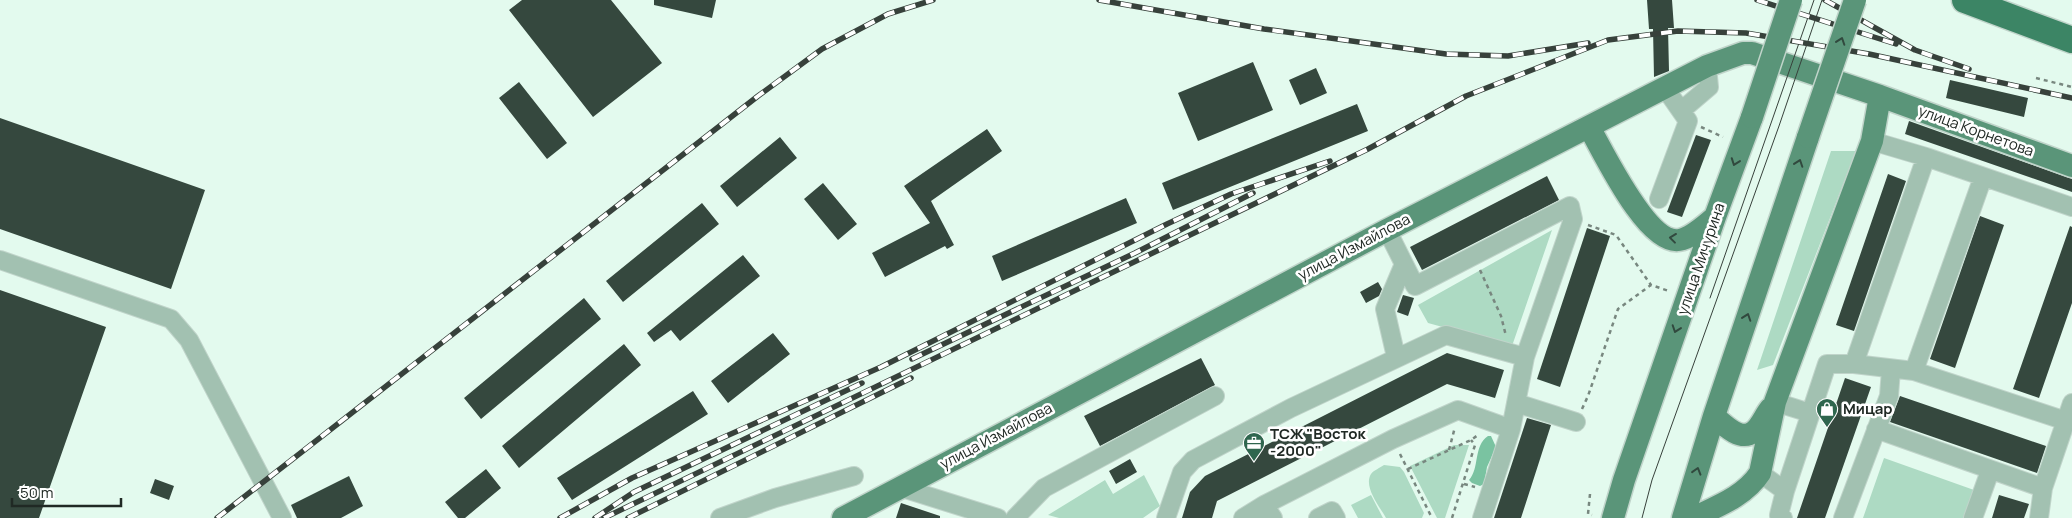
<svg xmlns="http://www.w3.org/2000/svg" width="2072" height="518" viewBox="0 0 2072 518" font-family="Manrope,sans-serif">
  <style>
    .green { fill: #addac3 }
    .forest { fill: #7ac3a1 }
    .building { fill: #35483e }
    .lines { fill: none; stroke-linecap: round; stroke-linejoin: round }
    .minor-casing { stroke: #c0d4ca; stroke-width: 20 }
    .major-casing { stroke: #c0d4ca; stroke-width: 25 }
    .highway-casing { stroke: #c0d4ca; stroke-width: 29 }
    .path { stroke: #78877f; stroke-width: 2.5; stroke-dasharray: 4 4; stroke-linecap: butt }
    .minor { stroke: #a2c1b1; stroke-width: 18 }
    .major { stroke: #5a9579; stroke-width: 22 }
    .highway { stroke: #3c8565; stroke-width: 26 }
    .tram { stroke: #37413b; stroke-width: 1 }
    .rail-casing { stroke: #37413b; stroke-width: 5.5 }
    .rail { stroke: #fff; stroke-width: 4; stroke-dasharray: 11; stroke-linecap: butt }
    .major-bridge-casing { stroke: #c0d4ca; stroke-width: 25; stroke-linecap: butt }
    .major-bridge { stroke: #5a9579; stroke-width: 22 }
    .oneway { stroke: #31493e }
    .labels { text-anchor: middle; stroke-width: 5; stroke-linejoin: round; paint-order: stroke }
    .street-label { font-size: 15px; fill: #202924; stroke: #fff }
    .poi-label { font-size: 15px; font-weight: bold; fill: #202924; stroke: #fff; text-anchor: start }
  </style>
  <rect width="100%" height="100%" fill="#e3faee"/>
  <path class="green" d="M1831 151H1856L1773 365 1757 370Z
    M1552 230 1512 346 1428 323 1418 305Z
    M1454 445H1469L1445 518H1437L1410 466Z
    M1884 458 1974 490 1964 518H1863Z
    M1384 465 1400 467 1404 472 1424 513 1422 518H1386C1380 507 1363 487 1371 474 1374 470 1380 468 1384 465Z
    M1144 475 1160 506 1143 518H1059L1048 515 1105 480 1113 494Z
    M1371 495 1383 518H1358L1351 505Z"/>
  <path class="forest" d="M1488 436H1491L1496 447 1487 467 1484 484 1480 486 1472 483 1469 480C1480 468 1473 446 1488 436Z"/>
  <path class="building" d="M522 0H611L662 63 593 117 509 10Z
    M654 0H716L712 18 654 5Z
    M1647 0H1672L1674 28H1668L1669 71 1654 77 1653 29H1649Z
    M1253 62 1273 110 1198 141 1178 93Z
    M1316 68 1327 93 1300 105 1289 80Z
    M1950 80 2028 98 2024 117 1946 98Z
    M519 82 567 143 547 159 499 98Z
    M1357 104 1368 131 1173 210 1162 183Z
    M0 118 205 190 171 289 0 229Z
    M1909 121 2072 179V192L1905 134Z
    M987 129 1002 151 931 201 954 245 947 249 945 246 885 277 872 253 930 223 904 186Z
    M1696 135 1711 140 1682 217 1667 212Z
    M780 137 797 158 737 207 720 186Z
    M1888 174 1906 181 1854 331 1836 325Z
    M1547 176 1559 200 1422 270 1410 247Z
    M823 183 857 224 838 240 804 199Z
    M1126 198 1137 223 1002 281 992 256Z
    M702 203 719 224 623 302 606 281Z
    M1980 216 2004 225 1955 368 1930 359Z
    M2070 226 2072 227V303L2039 398 2013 389Z
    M1587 228 1610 236 1560 387 1537 379Z
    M743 255 760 276 680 341 671 330 654 342 647 333Z
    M1378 282 1382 289 1379 296 1366 303 1360 292Z
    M0 290 106 327 39 518H0Z
    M1403 295 1414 298 1408 316 1397 312Z
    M584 298 601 319 481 419 464 398Z
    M773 333 790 354 728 403 711 381Z
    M624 344 641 365 519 468 502 446Z
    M1447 353 1504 370 1495 398 1447 384 1217 501 1212 518H1182L1190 492 1205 476Z
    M1201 358 1215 385 1100 446 1084 416Z
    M1845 378 1871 387 1825 518H1797Z
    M693 391 708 414 572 500 557 478Z
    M1900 396 2046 446 2037 473 1890 422Z
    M1527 418 1551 425 1521 518H1494Z
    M1130 459 1137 472 1116 484 1109 471Z
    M486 469 501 488 465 518H458L445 502Z
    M349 476 363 506 341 518H297L291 505Z
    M155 479 174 486 169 500 150 493Z
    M1999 495 2029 504 2024 518H1992Z
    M901 503 940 516V518H896Z"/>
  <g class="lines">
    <g class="minor-casing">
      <path id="minor" d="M1682 110 1709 87 1707 66
        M1872 141 1926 157 2072 207
        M1659 199 1688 121 1665 88
        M1387 230 1404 264 1385 309 1396 357
        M0 260 171 319 189 340 282 518
        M1404 264 1415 286 1570 206 1573 219 1525 357
        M1854 364 1926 157
        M1914 371 1983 177
        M1775 402 1810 413
        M1516 403 1576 422
        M1876 429 2043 488
        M1760 473 1785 491 1827 364H1854L1914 371 2066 421
        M899 487 998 518
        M1264 505 1273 518
        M720 518 775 498 854 476
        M1015 518 1044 488 1215 396
        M1166 518 1182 472 1193 460 1291 408 1446 335 1525 357 1511 429
        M1243 518 1264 505 1393 439 1458 410 1511 429 1482 518
        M1318 518 1332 511 1336 518
        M1783 518 1779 515 1785 491
        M1843 518 1889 396 1891 369
        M1973 518 1990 471
        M2039 518 2043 488 2072 403"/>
    </g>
    <g class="major-casing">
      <path id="major" d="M1589 127C1604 153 1647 245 1679 240 1692 238 1705 225 1715 217
        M1714 416C1723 424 1740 442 1753 432 1760 428 1765 415 1770 409
        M843 518 1387 230 1707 66 1743 53H1752L1880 96 2072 166
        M1613 518 1624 480 1715 217 1752 117
        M1683 518 1714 416 1808 137
        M1693 518C1718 506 1745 496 1760 473L1775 402 1872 141 1880 96"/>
    </g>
    <g class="highway-casing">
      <path id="highway" d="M1965 0 2072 40"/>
    </g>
    <path class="path" d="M2036 78 2072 87
      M1701 127 1723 137
      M1588 225 1616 235 1651 285
      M1480 270 1501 316 1506 336
      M1582 409 1588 396 1618 309 1651 285 1669 291
      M1449 450 1455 427
      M1400 454 1432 518
      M1408 469 1471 440 1478 435
      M1464 484 1475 487
      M1590 494 1588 514 1592 515
      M1452 518 1475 445 1471 440"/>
    <use href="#minor" class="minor"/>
    <use href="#major" class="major"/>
    <use href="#highway" class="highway"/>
    <path class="tram" d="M1710 298 1814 0
      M1642 518 1652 480 1779 126 1822 0"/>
    <g class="rail-casing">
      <path id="rail" d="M1099 0 1264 29 1446 54 1508 56 1588 43
        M1757 0 1896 44
        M1825 0 1915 50 1969 69
        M912 359 1135 253 1253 193
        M217 518 758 96 822 49 888 14 933 0
        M560 518 632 478 881 367 1167 224 1231 194 1330 161
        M595 518 634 492 862 383
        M604 518 1368 149 1466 96 1608 40 1678 31 1746 33 1869 54 2072 98
        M628 518 911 378"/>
    </g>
    <use href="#rail" class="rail"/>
    <g class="major-bridge-casing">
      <path id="major-bridge" d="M1752 117 1791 0
        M1808 137 1855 0"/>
    </g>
    <use href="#major-bridge" class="major-bridge"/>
  </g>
  <defs><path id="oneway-chevron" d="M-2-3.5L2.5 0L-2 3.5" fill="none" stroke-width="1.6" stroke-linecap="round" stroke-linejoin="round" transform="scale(1.25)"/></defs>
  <g class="oneway">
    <use href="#oneway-chevron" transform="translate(1841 41) rotate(-71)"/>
    <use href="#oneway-chevron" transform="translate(1735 162) rotate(110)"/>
    <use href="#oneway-chevron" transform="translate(1799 163) rotate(-71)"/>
    <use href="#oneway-chevron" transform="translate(1673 238) rotate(-173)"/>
    <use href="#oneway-chevron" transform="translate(1747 317) rotate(-71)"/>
    <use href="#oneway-chevron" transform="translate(1676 329) rotate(109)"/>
    <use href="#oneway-chevron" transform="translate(1697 471) rotate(-73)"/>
  </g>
  <defs>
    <g id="shop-pin" transform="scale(1.125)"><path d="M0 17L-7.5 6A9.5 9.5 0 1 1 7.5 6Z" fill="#2f664e" stroke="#fff"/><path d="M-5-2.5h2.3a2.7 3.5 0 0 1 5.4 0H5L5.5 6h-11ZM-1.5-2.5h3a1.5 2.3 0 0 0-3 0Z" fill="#fff"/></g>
    <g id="office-pin" transform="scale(1.125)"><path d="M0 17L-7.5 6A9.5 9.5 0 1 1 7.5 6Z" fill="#2f664e" stroke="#fff"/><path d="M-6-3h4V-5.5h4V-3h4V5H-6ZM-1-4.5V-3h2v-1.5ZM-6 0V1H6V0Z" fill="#fff"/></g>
  </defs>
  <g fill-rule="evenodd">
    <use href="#shop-pin" x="1827" y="409"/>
    <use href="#office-pin" x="1254" y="443"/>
  </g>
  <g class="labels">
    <g class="street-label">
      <text transform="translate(1976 131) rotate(20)" y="5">улица Корнетова</text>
      <text transform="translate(1354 247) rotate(-28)" y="5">улица Измайлова</text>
      <text transform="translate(1701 259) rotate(-71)" y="5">улица Мичурина</text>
      <text transform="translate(996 436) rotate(-28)" y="5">улица Измайлова</text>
    </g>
    <g class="poi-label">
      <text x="1843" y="414">Мицар</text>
      <text x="1270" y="439">ТСЖ "Восток<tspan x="1270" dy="17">-2000"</tspan></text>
    </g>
  </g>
  <path d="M12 498v8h109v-8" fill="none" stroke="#202924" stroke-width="2.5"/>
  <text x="20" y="498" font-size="15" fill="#202924" stroke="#ffffff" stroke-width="4" paint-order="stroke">50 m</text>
</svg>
